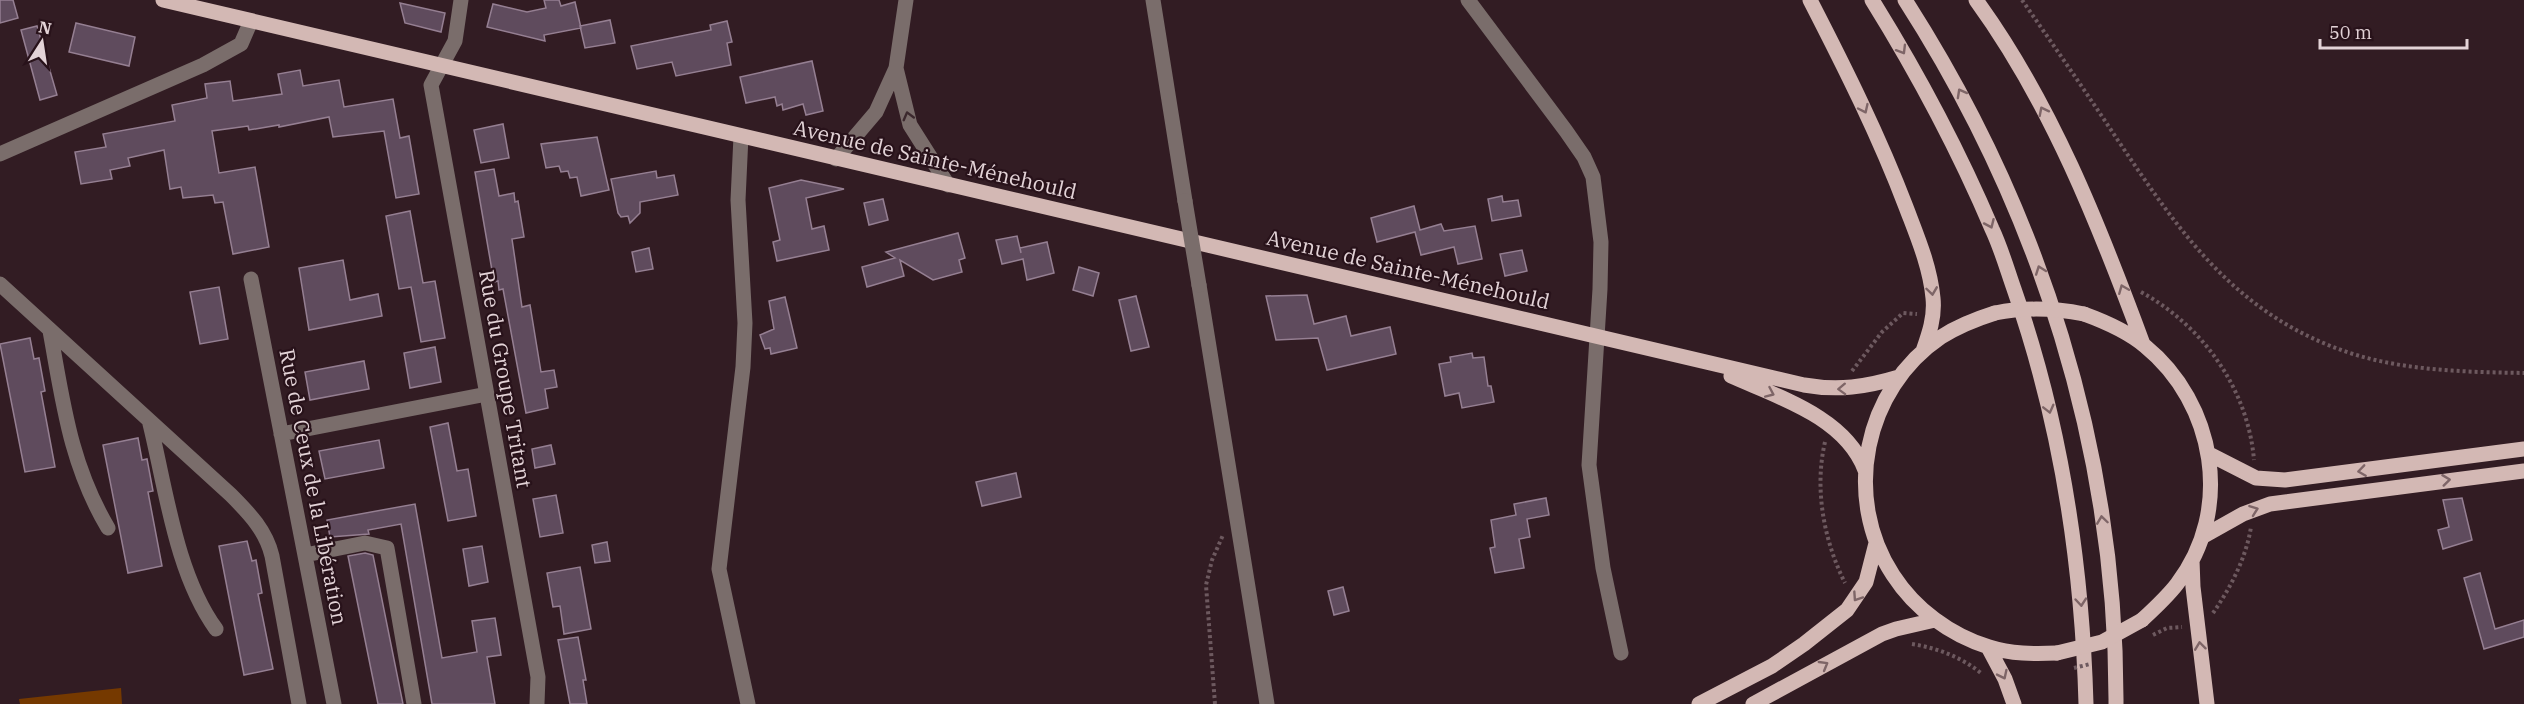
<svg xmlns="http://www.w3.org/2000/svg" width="2524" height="704" viewBox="0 0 2524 704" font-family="'IBM Plex Serif',serif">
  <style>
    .green { fill: #753900 }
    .building { fill: #5f4b5d; stroke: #957f92; stroke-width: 1.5 }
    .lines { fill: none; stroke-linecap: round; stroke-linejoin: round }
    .path { stroke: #6d595f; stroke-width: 4; stroke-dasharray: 3 3; stroke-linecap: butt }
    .minor { stroke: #7a6d6b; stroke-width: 15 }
    .major { stroke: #d3b8b4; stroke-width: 15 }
    .path-bridge { stroke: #6d595f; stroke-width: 4; stroke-dasharray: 3 3; stroke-linecap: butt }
    .minor-bridge { stroke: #7a6d6b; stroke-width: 15 }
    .major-bridge { stroke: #d3b8b4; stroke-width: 15 }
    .oneway { stroke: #7e6567 }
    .oneway2 { stroke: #3c292e }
    .labels { text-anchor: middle; stroke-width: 4.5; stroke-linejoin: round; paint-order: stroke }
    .street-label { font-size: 21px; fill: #e3d3d7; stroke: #28121a }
  </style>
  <rect width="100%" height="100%" fill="#321c23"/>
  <path class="green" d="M121 688 122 704H20L19 699Z"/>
  <path class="building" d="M0 0H13L18 18 0 23Z
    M544 0H559L561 6 575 2 581 28 544 35 545 41 487 27 493 4 527 12 546 8Z
    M400 3 445 13 441 32 405 23Z
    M610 20 615 43 585 48 580 26Z
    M727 21 732 42 727 43 731 65 676 76 672 62 637 69 631 46 711 30 710 25Z
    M76 23 135 37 129 66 69 52Z
    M37 26 57 95 40 100 21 30Z
    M812 61 823 111 806 115 803 104 783 110 782 104 777 106 775 97 746 103 740 77Z
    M300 70 303 86 339 80 344 107 393 99 400 138 409 136 419 194 396 198 384 131 333 137 329 117 279 127V125L249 130 248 126 212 131 219 173 255 167 269 247 233 254 223 202 215 203 213 195 183 198 181 187 170 189 164 150 128 158 130 166 110 170 112 179 81 184 75 152 106 147 103 134 175 121 172 105 207 98 205 84 230 81 233 101 282 94 278 74Z
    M503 124 509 158 481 163 474 130Z
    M597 137 609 190 581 196 577 177 570 178 568 171 561 172 559 166 546 168 541 144Z
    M494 169 499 196 514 193 515 202 518 201 524 237 512 239 522 307 530 305 541 372 554 370 557 387 545 389 548 408 526 413 503 289 499 290 498 281 494 282 475 172Z
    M656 171 657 178 674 175 678 195 640 202V213L630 223 628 216 621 217 618 213 611 179Z
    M801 180 844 189 806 198 812 229 824 226 829 250 777 261 773 242 780 240 769 188Z
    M1502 196 1503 202 1518 200 1521 216 1492 221 1488 199Z
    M883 199 888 220 869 225 864 203Z
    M1414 206 1420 230 1441 224 1444 231 1475 226 1482 259 1458 264 1454 247 1421 255 1415 232 1377 242 1371 218Z
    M410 211 423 283 435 281 445 338 421 342 411 287 399 289 386 216Z
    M958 233 965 258 959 260 962 272 933 280 900 260 904 276 867 287 862 267 895 258 886 252Z
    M1017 236 1021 253 1020 248 1047 242 1054 273 1027 280 1023 259 1002 264 996 240Z
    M649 248 653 269 636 272 632 252Z
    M1522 250 1527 271 1505 276 1500 254Z
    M343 260 350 300 378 294 382 316 309 330 299 268Z
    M1079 267 1099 273 1093 296 1073 290Z
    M219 287 228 339 200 344 190 292Z
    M1307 295 1314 324 1346 316 1351 336 1390 327 1396 354 1327 370 1318 338 1276 340 1266 296Z
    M1136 296 1149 347 1131 351 1119 300Z
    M785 297 797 348 771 354 770 348 765 349 760 335 774 329 769 301Z
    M30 338 34 359 39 358 45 391 41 392 55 467 25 472 0 344Z
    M435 347 441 382 410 388 404 353Z
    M1472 353 1473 358 1484 357 1488 386H1491L1494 402 1462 408 1459 393 1445 396 1439 364 1451 362 1450 357Z
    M364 361 369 389 310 400 305 372Z
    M448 423 457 471 468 469 476 516 448 521 430 427Z
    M138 438 142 460 147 459 153 491 148 492 162 566 128 573 103 445Z
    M379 440 384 468 325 479 319 451Z
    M551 445 555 464 535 468 532 449Z
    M1016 473 1021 497 982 506 976 482Z
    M556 495 563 533 540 537 533 499Z
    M1546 498 1549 515 1527 519 1530 537 1519 539 1524 568 1495 573 1490 548 1495 547 1491 520 1516 515 1514 504Z
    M2462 498 2472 540 2443 549 2438 530 2449 527 2443 500Z
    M415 504 442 658 477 652 472 621 495 618 501 655 487 657 495 704H432L401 524 368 530 369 534 330 537 327 520Z
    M247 541 252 561 256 560 262 593 258 594 273 669 244 675 219 546Z
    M607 542 610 561 595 563 592 545Z
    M482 546 488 582 469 586 463 549Z
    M365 553 373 555 403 704H378L348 556Z
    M580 567 591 629 564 634 560 606 553 607 547 573Z
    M2480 573 2495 629 2524 620V637L2484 649 2464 578Z
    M1343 587 1349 611 1334 615 1328 591Z
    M578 637 586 680H583L587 704H570L558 640Z"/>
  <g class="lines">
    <path class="path" d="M2022 0C2054 46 2086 92 2117 139 2181 234 2237 317 2353 354 2408 371 2467 372 2524 373
      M2141 292C2203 326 2248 389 2254 460
      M1852 371 1882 332 1903 313 1917 314
      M1825 442C1814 489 1824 541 1845 583
      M2213 613C2231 587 2246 558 2251 527
      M2153 635 2167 628 2182 627
      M1912 644C1937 648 1962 657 1982 674
      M1215 704 1206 585 1212 560 1223 535"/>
    <path class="minor" d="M461 0 455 41 431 85 538 677 537 704
      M1153 0 1185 201
      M1468 0 1566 131 1584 157 1593 177 1601 242 1600 289 1589 465 1603 568 1621 653
      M896 68 910 125 948 185
      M741 136 738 200 745 323 743 367 719 569 748 704
      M0 154 203 65 241 44 251 21
      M836 159 876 112 896 68 906 0
      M251 279 334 704
      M0 284 231 495C250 514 266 531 272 556L299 704
      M1199 285 1267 704
      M50 331C63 402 70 464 108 528
      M150 424C166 489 176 574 216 629
      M281 434 487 394
      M305 555 365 543 387 548 414 704"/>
    <path class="major" d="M163 0 1804 385C1838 391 1866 387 1899 377
      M1810 0C1845 68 1879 136 1906 207 1917 236 1930 266 1933 298 1935 317 1929 334 1923 351
      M1872 0C1918 74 1958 149 1992 229 2001 248 2007 269 2014 289 2061 423 2082 562 2086 704
      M1905 0C2040 210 2117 453 2116 704
      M1976 0C2051 103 2099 225 2143 344
      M1995 313C1976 319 1958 326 1941 337 1864 389 1842 497 1893 575 1915 609 1950 635 1989 647 2011 654 2034 654 2057 653
      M2084 314C2106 322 2127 331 2145 346 2215 403 2234 510 2177 584 2167 597 2155 608 2142 620
      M1731 376C1778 397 1845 417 1865 470
      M2209 454 2256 478 2285 480 2524 449
      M2202 537 2243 514 2270 504 2524 471
      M2192 560 2193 587 2207 704
      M1988 647 2005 679 2014 704
      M1699 704 1772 666 1804 644 1847 610 1866 582 1876 543
      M1753 704 1882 634 1896 629 1935 620"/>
    <path class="path-bridge" d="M2074 668 2090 664"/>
    <path class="minor-bridge" d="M1185 201 1199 285"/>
    <path class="major-bridge" d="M1995 313C2026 307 2054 308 2084 314
      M2057 653 2102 642 2142 620"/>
  </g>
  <defs><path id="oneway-chevron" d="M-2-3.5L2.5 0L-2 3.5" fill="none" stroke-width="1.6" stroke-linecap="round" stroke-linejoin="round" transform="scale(1.5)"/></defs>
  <g class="oneway">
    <use href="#oneway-chevron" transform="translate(1902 50) rotate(59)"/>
    <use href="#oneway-chevron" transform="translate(1961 93) rotate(-119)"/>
    <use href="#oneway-chevron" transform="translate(1864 109) rotate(65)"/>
    <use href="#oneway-chevron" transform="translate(2043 111) rotate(-117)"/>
    <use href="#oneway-chevron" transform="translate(1990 224) rotate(66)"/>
    <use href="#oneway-chevron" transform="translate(2040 270) rotate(-110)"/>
    <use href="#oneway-chevron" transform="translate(2123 289) rotate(-112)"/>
    <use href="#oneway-chevron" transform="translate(1932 291) rotate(82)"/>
    <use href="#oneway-chevron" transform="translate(1842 389) rotate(178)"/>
    <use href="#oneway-chevron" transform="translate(1770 393) rotate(24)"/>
    <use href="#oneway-chevron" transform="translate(2049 409) rotate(76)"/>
    <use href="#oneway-chevron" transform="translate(2362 471) rotate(172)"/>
    <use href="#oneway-chevron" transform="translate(2446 480) rotate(-7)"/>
    <use href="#oneway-chevron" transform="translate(2254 510) rotate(-20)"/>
    <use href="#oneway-chevron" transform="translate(2102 520) rotate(-98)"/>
    <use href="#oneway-chevron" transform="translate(1857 597) rotate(124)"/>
    <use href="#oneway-chevron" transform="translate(2081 602) rotate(85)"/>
    <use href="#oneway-chevron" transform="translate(2200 646) rotate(-97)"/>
    <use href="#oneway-chevron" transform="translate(1824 665) rotate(-30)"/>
    <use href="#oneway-chevron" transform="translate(2003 675) rotate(64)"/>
  </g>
  <use class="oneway2" href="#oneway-chevron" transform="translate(908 116) rotate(-105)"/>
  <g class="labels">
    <g class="street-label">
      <text transform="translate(935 160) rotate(13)" y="7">Avenue de Sainte-Ménehould</text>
      <text transform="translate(1408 270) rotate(13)" y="7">Avenue de Sainte-Ménehould</text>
      <text transform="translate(505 379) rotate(80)" y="7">Rue du Groupe Tritant</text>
      <text transform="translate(313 487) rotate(79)" y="7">Rue de Ceux de la Libération</text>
    </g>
  </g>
  <g transform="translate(42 42) rotate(12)" stroke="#28121a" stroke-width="4.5" paint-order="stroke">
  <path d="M0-4.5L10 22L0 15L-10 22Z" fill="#e3d3d7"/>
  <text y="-9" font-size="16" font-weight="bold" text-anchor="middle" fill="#e3d3d7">N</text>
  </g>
  <path d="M2320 39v9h147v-9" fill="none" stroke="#e3d3d7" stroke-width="3"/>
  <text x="2329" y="39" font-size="18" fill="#e3d3d7" stroke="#28121a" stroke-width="4.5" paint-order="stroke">50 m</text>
</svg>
